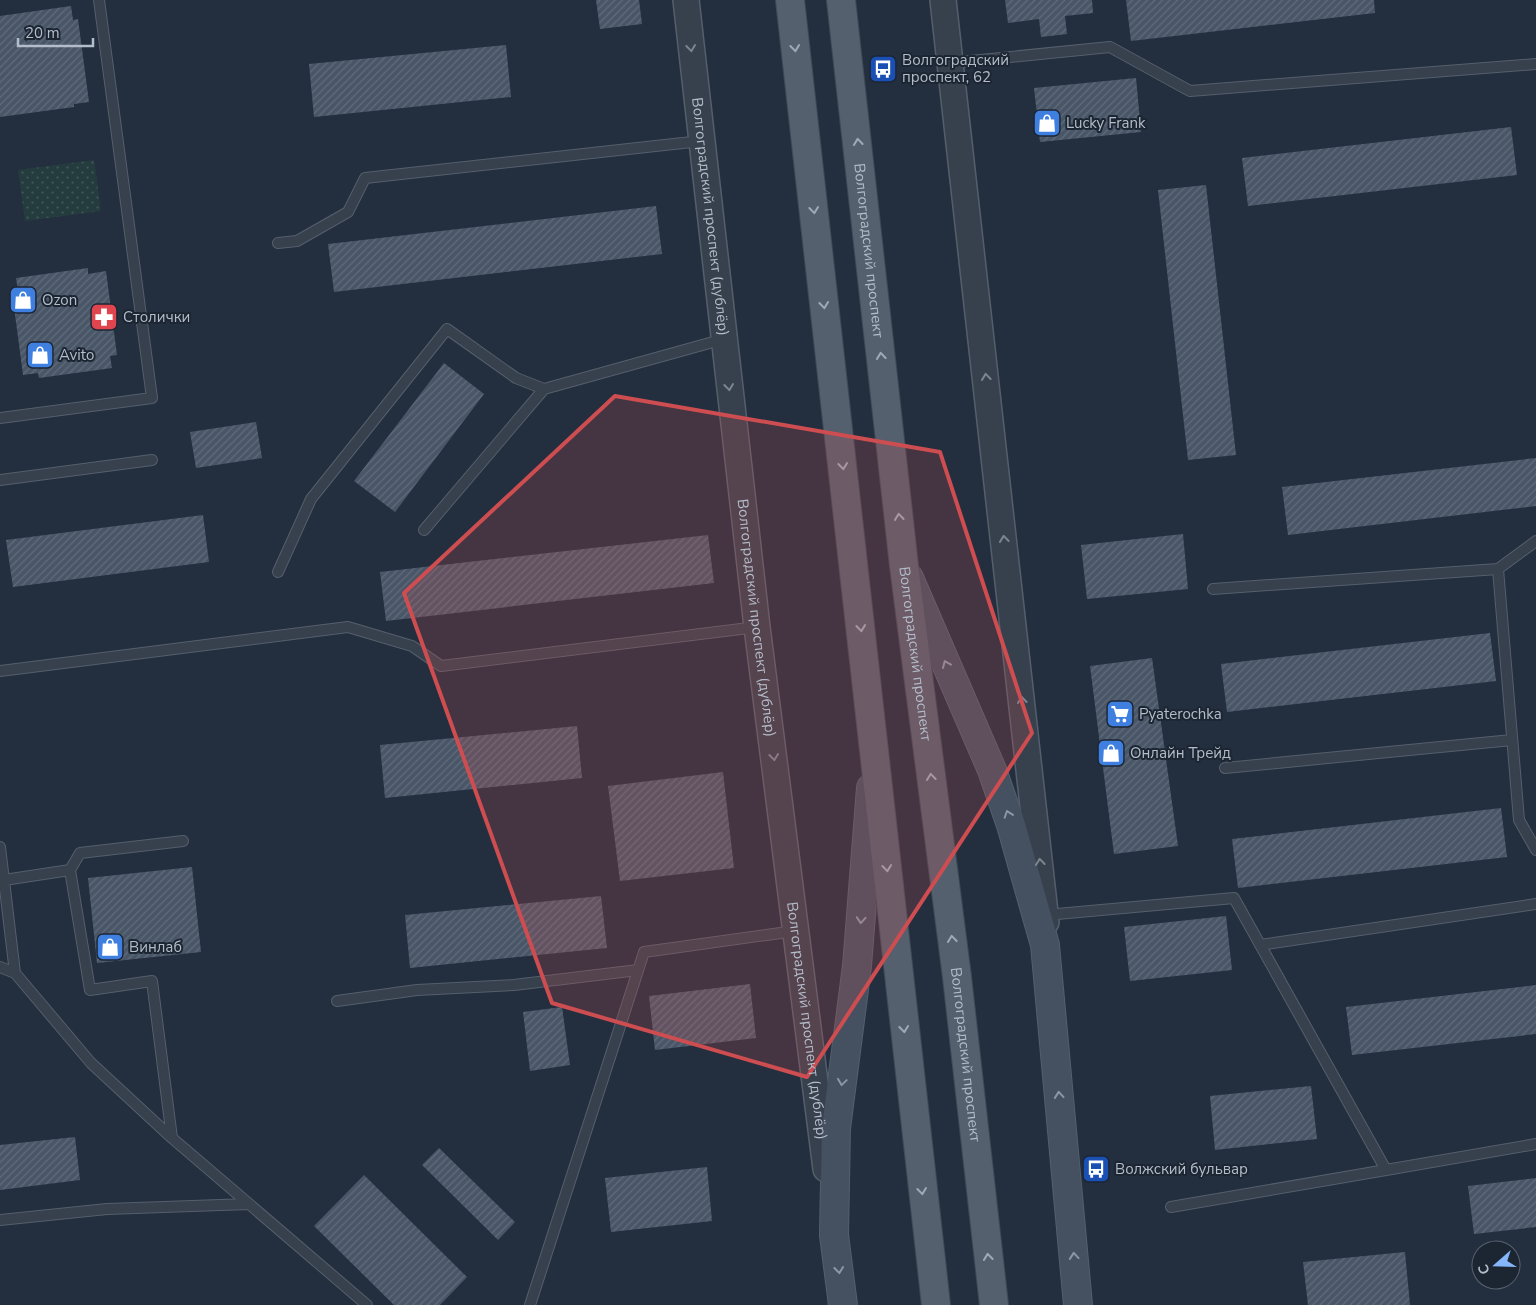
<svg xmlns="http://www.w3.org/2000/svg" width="1536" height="1305" viewBox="0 0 1536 1305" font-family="'Nunito Sans',sans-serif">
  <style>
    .park { fill: url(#park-dots) }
    .building { fill: url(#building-hatch) }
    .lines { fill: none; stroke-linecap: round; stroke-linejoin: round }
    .service-casing { stroke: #555f6c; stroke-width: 12 }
    .tertiary-casing { stroke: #555f6c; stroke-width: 28 }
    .secondary-casing { stroke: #555f6c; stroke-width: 30 }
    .primary-casing { stroke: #404a57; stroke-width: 30 }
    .service { stroke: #37414e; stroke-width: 10 }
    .tertiary { stroke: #37414e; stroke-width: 25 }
    .secondary { stroke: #455061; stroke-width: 28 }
    .primary { stroke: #55606e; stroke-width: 28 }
    .oneway { stroke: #7b8592 }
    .oneway2 { stroke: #a0aab7 }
    .oneway3 { stroke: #8c96a5 }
    .marked { fill: #cd4d50; fill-opacity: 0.2; stroke: #cd4d50; stroke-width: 4; stroke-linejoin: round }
    .labels { text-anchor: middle; stroke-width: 4; stroke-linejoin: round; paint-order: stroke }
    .poi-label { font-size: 15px; fill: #b3bcc9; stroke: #1c2633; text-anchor: start }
    .street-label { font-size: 15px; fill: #b3bcc9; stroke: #1c2633 }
  </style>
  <defs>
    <pattern id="park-dots" width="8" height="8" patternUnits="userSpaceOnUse" patternTransform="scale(1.25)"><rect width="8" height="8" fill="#253c3f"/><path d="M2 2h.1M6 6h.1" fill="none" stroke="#425659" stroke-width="1.8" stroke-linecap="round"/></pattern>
    <pattern id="building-hatch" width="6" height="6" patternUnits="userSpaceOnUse" patternTransform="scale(1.25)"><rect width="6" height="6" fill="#495667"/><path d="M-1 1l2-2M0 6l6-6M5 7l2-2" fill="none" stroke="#616c7b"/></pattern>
  </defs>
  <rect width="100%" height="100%" fill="#232f3e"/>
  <path class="park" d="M94 160 101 211 25 221 18 170Z"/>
  <path class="building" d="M596 0H639L642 24 600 29Z
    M1005 0H1092L1093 13 1065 16 1067 34 1041 37 1039 19 1008 23Z
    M1126 0H1374L1375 13 1131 41Z
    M71 6 73 20 78 19 89 102 74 104V107L0 117V16Z
    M506 45 511 97 314 117 309 64Z
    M1136 78 1141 132 1040 142 1034 88Z
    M1511 127 1517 175 1248 206 1242 158Z
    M1206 185 1236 455 1188 460 1158 190Z
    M656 206 662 254 334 292 328 244Z
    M88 268V274L106 271 117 355 110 356 112 368 39 378 38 373 23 375 12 292 18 291 16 278Z
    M444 363 484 394 395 512 354 481Z
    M256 422 262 458 196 468 190 432Z
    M1536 458V506L1288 535 1282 487Z
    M203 515 209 562 13 587 6 540Z
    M1183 534 1188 589 1087 599 1081 545Z
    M708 535 714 583 386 621 380 572Z
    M1490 633 1496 681 1227 712 1221 664Z
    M1152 658 1178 846 1114 854 1090 666Z
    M577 726 582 778 385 798 380 745Z
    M723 772 734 868 620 881 608 786Z
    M1501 808 1507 857 1238 888 1232 839Z
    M192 867 201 952 97 963 88 878Z
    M601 896 607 948 410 968 405 915Z
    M1226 916 1232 970 1130 981 1124 927Z
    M750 984 756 1038 655 1050 649 996Z
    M1536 985V1034L1352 1055 1346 1007Z
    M562 1007 570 1065 530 1071 523 1012Z
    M1311 1086 1317 1139 1215 1150 1210 1096Z
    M75 1137 80 1180 0 1190V1145Z
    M439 1148 515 1222 498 1240 422 1165Z
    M707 1167 712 1221 611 1232 605 1178Z
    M364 1175 467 1277 440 1305H394L314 1226Z
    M1536 1178V1227L1474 1234 1468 1186Z
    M1405 1252 1410 1305H1308L1303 1262Z"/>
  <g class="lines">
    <g class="service-casing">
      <path id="service" d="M950 63 1110 47 1190 91 1536 64
        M278 243 297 241 348 212 365 178 701 141
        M0 418 152 398 99 0
        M0 480 152 460
        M424 530 544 389 724 339
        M1536 541 1498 569 1519 820 1536 850
        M278 572 311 499 447 329 516 378 544 389
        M1213 589 1498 569
        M0 671 348 627 412 646 441 666 757 627
        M1225 768 1512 740
        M0 847 15 973 91 1063 172 1138 367 1305
        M4 880 70 870
        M1046 915 1234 898 1386 1170 1536 1144
        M1260 945 1536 904
        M0 967 15 973
        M337 1001 417 990 514 985 638 970
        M172 1138 152 981 90 990 70 870 80 853 183 841
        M1171 1207 1386 1170
        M0 1220 107 1209 249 1204
        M530 1305 644 952 795 931"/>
    </g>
    <g class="tertiary-casing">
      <g id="tertiary">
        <path id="s1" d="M686 0 757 627 826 1169"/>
        <path d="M943 0 1046 922"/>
      </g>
    </g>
    <g class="secondary-casing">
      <path id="secondary" d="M909 578 992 770 1011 825 1045 945 1078 1305
        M843 1305 834 1235 836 1128 857 966 871 788"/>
    </g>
    <g class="primary-casing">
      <g id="primary">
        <path d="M790 0 936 1305"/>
        <path id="s2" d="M841 0 904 566 957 977 994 1305"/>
      </g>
    </g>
    <use href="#service" class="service"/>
    <use href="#tertiary" class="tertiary"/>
    <use href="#secondary" class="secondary"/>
    <use href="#primary" class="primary"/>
  </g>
  <defs><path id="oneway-chevron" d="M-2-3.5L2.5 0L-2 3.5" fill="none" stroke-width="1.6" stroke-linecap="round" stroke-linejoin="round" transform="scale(1.25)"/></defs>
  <g class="oneway">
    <use href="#oneway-chevron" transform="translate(691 48) rotate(83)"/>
    <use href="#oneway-chevron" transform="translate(986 377) rotate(-96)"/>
    <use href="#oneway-chevron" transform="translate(729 387) rotate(83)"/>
    <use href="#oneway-chevron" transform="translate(1004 539) rotate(-96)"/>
    <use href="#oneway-chevron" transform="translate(1022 700) rotate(-96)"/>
    <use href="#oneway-chevron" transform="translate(774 757) rotate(83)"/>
    <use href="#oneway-chevron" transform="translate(1040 862) rotate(-96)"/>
  </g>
  <g class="oneway2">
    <use href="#oneway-chevron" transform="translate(795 48) rotate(84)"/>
    <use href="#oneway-chevron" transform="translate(858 142) rotate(-96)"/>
    <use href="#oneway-chevron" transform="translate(814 210) rotate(83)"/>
    <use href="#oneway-chevron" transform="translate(824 305) rotate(84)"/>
    <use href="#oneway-chevron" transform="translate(881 356) rotate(-96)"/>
    <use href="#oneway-chevron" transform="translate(843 466) rotate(84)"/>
    <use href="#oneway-chevron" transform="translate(899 517) rotate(-96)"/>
    <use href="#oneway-chevron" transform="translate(861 628) rotate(84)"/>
    <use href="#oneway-chevron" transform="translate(931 777) rotate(-97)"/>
    <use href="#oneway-chevron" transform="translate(887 868) rotate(84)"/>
    <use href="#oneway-chevron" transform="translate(952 939) rotate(-97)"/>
    <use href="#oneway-chevron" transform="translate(904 1029) rotate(83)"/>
    <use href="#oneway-chevron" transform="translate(922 1191) rotate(83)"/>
    <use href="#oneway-chevron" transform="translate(988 1257) rotate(-96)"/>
  </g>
  <g class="oneway3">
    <use href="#oneway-chevron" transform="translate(946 664) rotate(-113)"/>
    <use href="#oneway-chevron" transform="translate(1008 814) rotate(-109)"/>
    <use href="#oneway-chevron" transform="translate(861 920) rotate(94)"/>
    <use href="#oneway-chevron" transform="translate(842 1082) rotate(98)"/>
    <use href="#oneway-chevron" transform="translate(1059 1095) rotate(-95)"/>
    <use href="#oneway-chevron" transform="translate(1074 1256) rotate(-95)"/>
    <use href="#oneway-chevron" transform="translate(839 1270) rotate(83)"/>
  </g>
  <path class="marked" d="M615 396 940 452 1032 733 807 1077 552 1003 404 593Z"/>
  <defs>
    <g id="bus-square" transform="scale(1.4375)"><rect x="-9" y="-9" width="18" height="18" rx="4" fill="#1a4fb4" stroke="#1c2633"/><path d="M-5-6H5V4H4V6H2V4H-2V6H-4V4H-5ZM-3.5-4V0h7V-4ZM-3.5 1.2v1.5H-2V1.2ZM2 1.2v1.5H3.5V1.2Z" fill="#fff"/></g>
    <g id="shop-square" transform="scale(1.4375)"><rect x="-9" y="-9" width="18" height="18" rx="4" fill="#3f7fe0" stroke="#1c2633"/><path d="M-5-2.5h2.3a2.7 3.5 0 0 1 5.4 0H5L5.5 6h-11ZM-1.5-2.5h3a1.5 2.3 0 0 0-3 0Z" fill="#fff"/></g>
    <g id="pharmacy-square" transform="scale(1.4375)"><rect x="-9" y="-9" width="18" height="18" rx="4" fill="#e0444e" stroke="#1c2633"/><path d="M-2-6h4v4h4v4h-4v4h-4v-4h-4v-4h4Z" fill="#fff"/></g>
    <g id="supermarket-square" transform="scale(1.4375)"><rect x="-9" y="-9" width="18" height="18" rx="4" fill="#3f7fe0" stroke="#1c2633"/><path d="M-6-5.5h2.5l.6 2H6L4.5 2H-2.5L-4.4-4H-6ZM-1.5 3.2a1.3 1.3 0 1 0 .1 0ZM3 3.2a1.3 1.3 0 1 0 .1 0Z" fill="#fff"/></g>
  </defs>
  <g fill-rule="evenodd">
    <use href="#bus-square" x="883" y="69"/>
    <use href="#shop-square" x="1047" y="123"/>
    <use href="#shop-square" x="23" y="300"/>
    <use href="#pharmacy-square" x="104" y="317"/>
    <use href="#shop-square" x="40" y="355"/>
    <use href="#supermarket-square" x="1120" y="714"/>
    <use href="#shop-square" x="1111" y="753"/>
    <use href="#shop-square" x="110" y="947"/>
    <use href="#bus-square" x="1096" y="1169"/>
  </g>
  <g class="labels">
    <g class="poi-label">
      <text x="902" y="65">Волгоградский<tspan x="902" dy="17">проспект, 62</tspan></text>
      <text x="1066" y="128">Lucky Frank</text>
      <text x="42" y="305">Ozon</text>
      <text x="123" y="322">Столички</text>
      <text x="59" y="360">Avito</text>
      <text x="1139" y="719">Pyaterochka</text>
      <text x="1130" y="758">Онлайн Трейд</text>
      <text x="129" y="952">Винлаб</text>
      <text x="1115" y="1174">Волжский бульвар</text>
    </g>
    <g class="street-label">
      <text dy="5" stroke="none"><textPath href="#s1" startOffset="218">Волгоградский проспект (дублёр)</textPath></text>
      <text dy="5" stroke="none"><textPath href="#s2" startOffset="252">Волгоградский проспект</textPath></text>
      <text dy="5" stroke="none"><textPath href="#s1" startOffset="622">Волгоградский проспект (дублёр)</textPath></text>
      <text dy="5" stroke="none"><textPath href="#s2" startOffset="658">Волгоградский проспект</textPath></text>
      <text dy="5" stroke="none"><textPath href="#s1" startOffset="1028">Волгоградский проспект (дублёр)</textPath></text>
      <text dy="5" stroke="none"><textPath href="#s2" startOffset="1062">Волгоградский проспект</textPath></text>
    </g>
  </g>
  <g transform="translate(1496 1265) rotate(250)"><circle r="24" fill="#1c2633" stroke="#58626f"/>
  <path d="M0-4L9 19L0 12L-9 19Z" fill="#86b6fa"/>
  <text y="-8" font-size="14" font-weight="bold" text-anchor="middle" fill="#b3bcc9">С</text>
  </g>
  <path d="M18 38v8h75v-8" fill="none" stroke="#b3bcc9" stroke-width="2.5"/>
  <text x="25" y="38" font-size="15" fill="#b3bcc9" stroke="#1c2633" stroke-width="4" paint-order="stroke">20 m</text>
</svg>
